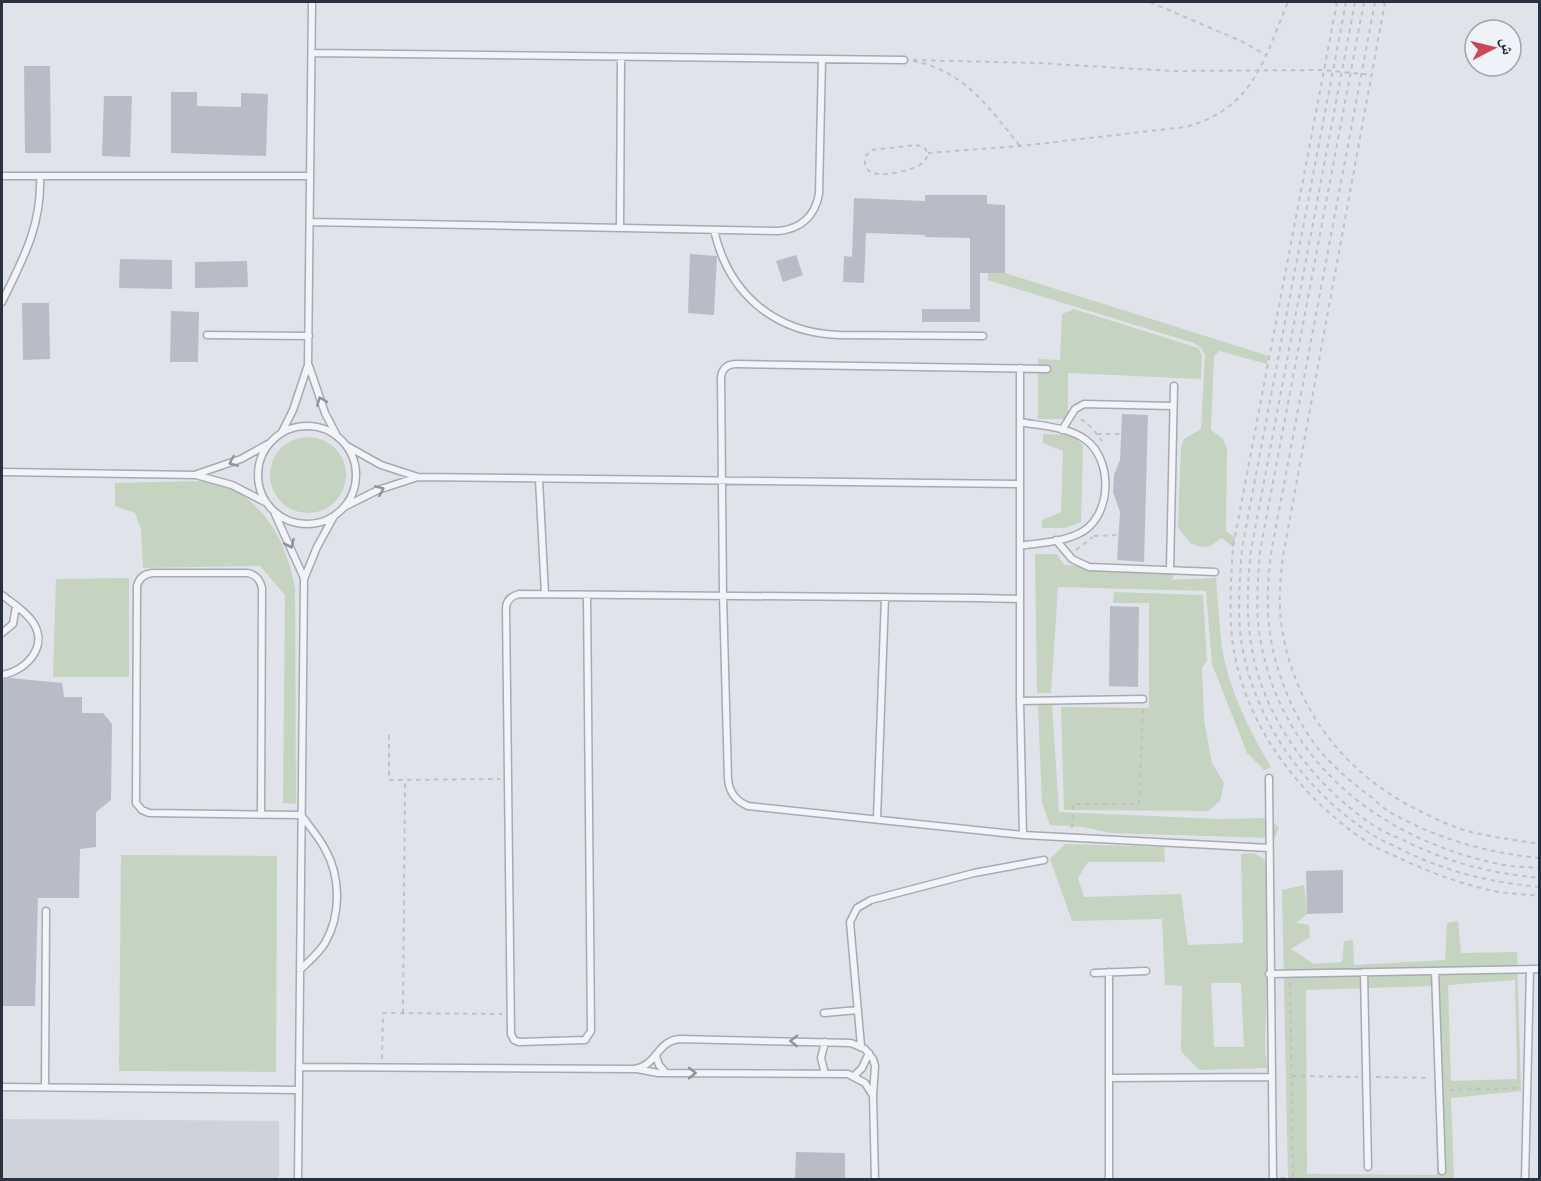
<svg xmlns="http://www.w3.org/2000/svg" width="1541" height="1181" viewBox="0 0 1541 1181" font-family="Cabin,'Noto Naskh Arabic',sans-serif">
  <style>
    .built { fill: #ced2db }
    .green { fill: #c5d3c1; fill-rule: evenodd }
    .building { fill: #b7bcc6 }
    .lines { fill: none; stroke-linecap: round; stroke-linejoin: round }
    .lane-casing { stroke: #a5aab3; stroke-width: 9 }
    .path { stroke: #bec1c7; stroke-width: 2; stroke-dasharray: 4.5 4.5; stroke-linecap: butt }
    .lane { stroke: #f3f4f7; stroke-width: 6 }
    .oneway { stroke: #8e929c }
  </style>
  <rect width="100%" height="100%" fill="#e0e3e9"/>
  <path class="built" d="M2 1119 279 1121V1179H2Z"/>
  <path class="green" d="M988 273H1005L1269 356 1267 364 1219 351 1214 356 1211 430 1223 439 1227 449 1226 531 1235 538 1233 547 1222 538 1210 546 1200 547 1190 543 1178 527 1181 447 1184 439 1201 429 1205 355 1201 348 1194 343 988 280Z
    M1074 309 1198 348 1202 355 1201 379 1068 373V419H1038V359L1060 360 1062 314Z
    M1043 434 1071 435 1083 445 1081 522 1065 528H1042V520L1061 512 1063 451 1043 443Z
    M270 475a38 38 0 1 1 76 0a38 38 0 1 1-76 0Z
    M200 481C210 484 223 484 232 489 271 510 288 549 295 589L296 804 283 803 285 595 260 566 143 568 141 529 135 513 115 506V483Z
    M1035 554H1057L1064 565 1180 568 1171 580 1216 578C1218 601 1219 625 1222 648 1229 690 1249 730 1271 767L1264 770 1247 753 1212 664 1206 591 1058 587 1051 693H1037Z
    M129 578V677H53L56 579Z
    M1114 592 1203 595 1207 661 1202 668 1204 720 1212 763 1224 783 1220 801 1208 811 1064 810 1061 707 1149 708V603H1113Z
    M1052 704 1059 812 1221 819 1267 818 1279 827 1275 838 1112 833 1082 827 1050 825 1042 803 1038 705Z
    M1065 844 1164 847 1165 862H1088L1078 878 1084 897 1181 894 1188 945 1243 943 1241 854 1254 853 1270 863 1265 1048 1267 1068 1199 1070 1181 1051 1182 986 1165 985 1162 919 1072 921 1050 859ZM1211 983H1241L1244 1047H1214Z
    M121 855 277 856 276 1072 119 1071Z
    M1304 885 1307 914 1296 923 1309 925 1310 937 1291 949 1314 964 1342 962 1344 941 1353 940 1354 965 1445 960 1447 923 1458 921 1461 953 1517 952 1521 1091 1451 1098 1454 1179H1288L1282 890ZM1515 980 1517 1079 1451 1081 1448 985ZM1434 986 1437 1175 1307 1174 1306 990Z"/>
  <path class="building" d="M24 66H50L51 153H25Z
    M171 92H197V106L241 107V93L268 94 266 156 171 153Z
    M104 96H132L130 157 102 156Z
    M925 195H987V204L1005 205V273H980V322H922V309H970V238L925 237V235L866 233 864 283 843 282 844 256 852 257 854 198 925 201Z
    M690 254 717 256 714 315 688 313Z
    M796 255 803 275 783 282 776 261Z
    M120 259 172 260V289L119 288Z
    M247 261 248 287 195 288V262Z
    M22 303H49L50 359 23 360Z
    M171 311 199 312 198 362H170Z
    M1122 414 1148 415 1144 562 1117 560 1120 512 1113 492 1114 475 1120 460Z
    M1110 606 1139 607 1138 687 1109 686Z
    M10 678 62 683 64 697H82V713H103L112 724 111 800 96 812V847L80 849 79 898H38L35 1006H2V680Z
    M1343 870V913L1307 914 1306 871Z
    M796 1152 845 1153V1179H795Z"/>
  <g class="lines">
    <g class="lane-casing">
      <path id="lane" d="M312 53 904 60
        M2 176H310
        M310 222 778 231C801 229 815 216 819 194L822 59
        M620 228 621 57
        M714 230C728 293 774 333 839 335L983 336
        M2 302C23 259 42 225 40 176
        M207 335 309 336
        M309 366 325 413 336 434
        M1020 368V701L1023 835
        M1047 369 736 364C727 364 722 369 721 377L723 596 728 779C729 792 736 801 748 806L1023 835 1269 848
        M258 475a49 49 0 1 1 98 0a49 49 0 1 1-98 0Z
        M1062 430 1075 409 1084 404 1173 406
        M282 432 293 410 308 365 312 2
        M347 446 381 465 418 477 1020 484
        M2 472 196 475 232 485 265 502
        M197 474 241 459 268 444
        M539 479 545 594
        M344 507 378 490 418 477
        M275 514 304 578
        M1056 540 1072 559 1089 567 1215 572
        M1020 546C1039 543 1061 542 1078 534 1112 519 1114 461 1086 440 1069 427 1042 426 1020 422
        M1170 570 1174 386
        M2 595C12 603 27 612 34 624 48 648 25 671 2 675
        M587 595 591 1031 585 1040 519 1042 514 1040 511 1034 506 609C506 600 511 596 519 594L980 598 1020 599
        M2 633 13 624 16 606
        M1020 701 1143 699
        M1269 778 1273 1180
        M261 815 262 588C260 579 256 575 248 573H152C144 574 139 578 137 586L136 803 142 810 149 813 301 815C309 826 319 837 325 849 341 877 341 915 325 943 319 953 308 962 300 970
        M877 819 885 597
        M1435 971 1442 1171
        M1109 972V1180
        M1364 972 1368 1167
        M1094 973 1146 971
        M1269 974 1540 969
        M824 1013 858 1010
        M825 1042 821 1058 825 1074
        M861 1046 850 922 857 908 871 900 974 873 1044 860
        M656 1056 659 1065 666 1073
        M299 1067 634 1069C658 1065 656 1042 679 1039L851 1043 865 1049 873 1059 875 1066 873 1095 875 1180
        M637 1069 658 1073 848 1074 865 1083 872 1094
        M854 1076 862 1068 869 1053
        M1109 1078 1271 1077
        M2 1087 299 1090
        M45 1087 46 911
        M298 1180 304 579 317 547 334 516
        M1525 1180 1530 969"/>
    </g>
    <path class="path" d="M1150 2 1241 41 1266 55
      M1337 2 1233 547C1231 578 1229 607 1232 638 1242 722 1298 796 1367 842 1375 848 1386 852 1395 856 1426 871 1460 884 1494 891 1509 894 1525 894 1540 896
      M1346 2 1242 548C1240 579 1237 609 1241 639 1253 720 1304 790 1371 834 1380 840 1391 844 1400 849 1447 872 1488 882 1540 887
      M1355 2 1251 550C1248 579 1246 607 1250 636 1259 714 1312 785 1376 827 1385 833 1395 836 1405 841 1450 863 1489 873 1540 878
      M1364 2 1260 551C1258 580 1255 609 1260 637 1280 761 1381 840 1499 864 1512 867 1526 867 1540 868
      M1375 2 1271 553C1268 580 1266 607 1270 634 1276 673 1293 716 1317 747 1331 765 1349 780 1367 794 1374 799 1381 806 1388 811 1434 838 1487 853 1540 858
      M1385 2 1283 556C1280 580 1278 605 1282 629 1295 707 1340 767 1408 805 1427 815 1447 825 1467 831 1491 837 1515 840 1540 844
      M913 60 1038 63 1171 71 1324 70 1372 75
      M913 61C965 71 989 108 1020 146
      M916 145 924 147C941 169 883 177 872 173 868 171 868 169 865 166V157L871 150Z
      M928 153 1020 146 1185 127C1254 109 1264 59 1288 2
      M1081 419 1092 428 1102 441
      M1097 434H1122
      M1094 536 1118 535
      M1076 550 1093 537
      M389 735V780L500 779
      M1072 828 1073 804H1139L1143 708
      M1290 983 1293 1178
      M403 1013 405 780
      M382 1059 383 1013 502 1014
      M1292 1076 1358 1077
      M1376 1077 1430 1078
      M1449 1090 1518 1088
      M1281 1178 1357 1180"/>
    <use href="#lane" class="lane"/>
  </g>
  <defs><path id="oneway-chevron" d="M-2-3.5L2.5 0L-2 3.5" fill="none" stroke-width="1.6" stroke-linecap="round" stroke-linejoin="round" transform="scale(1.5)"/></defs>
  <g class="oneway">
    <use href="#oneway-chevron" transform="translate(321 401) rotate(-112)"/>
    <use href="#oneway-chevron" transform="translate(233 462) rotate(157)"/>
    <use href="#oneway-chevron" transform="translate(380 490) rotate(-23)"/>
    <use href="#oneway-chevron" transform="translate(290 544) rotate(66)"/>
    <use href="#oneway-chevron" transform="translate(794 1041) rotate(-179)"/>
    <use href="#oneway-chevron" transform="translate(692 1073)"/>
  </g>
  <rect width="1541" height="1181" fill="none" stroke="#283140" stroke-width="6"/>
  <g transform="translate(1493 48) rotate(83)"><circle r="28" fill="#eff2f6" stroke="#9fa5ad" stroke-width="1.5"/>
  <path d="M0-4.5L10 22L0 15L-10 22Z" fill="#ce4556"/>
  <text y="-9" font-size="16" font-weight="bold" text-anchor="middle" fill="#283140">ش</text>
  </g>
</svg>
